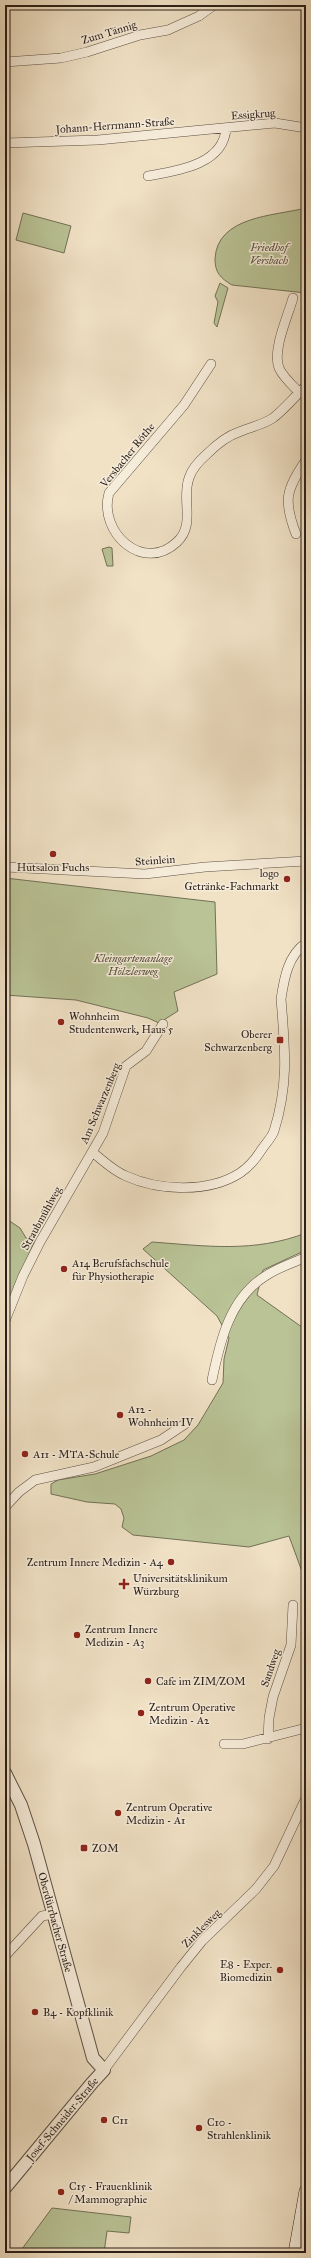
<svg xmlns="http://www.w3.org/2000/svg" width="311" height="2258" viewBox="0 0 311 2258" font-family="'IM FELL Great Primer',serif">
  <style>
    .green { fill: #b9c396; stroke: #727157 }
    .lines { fill: none; stroke-linecap: round; stroke-linejoin: round }
    .minor-casing { stroke: #5c5044; stroke-width: 10 }
    .tertiary-casing { stroke: #5c5044; stroke-width: 14 }
    .secondary-casing { stroke: #2a1f18; stroke-width: 14 }
    .minor { stroke: #f6ecda; stroke-width: 9 }
    .tertiary { stroke: #f6ecda; stroke-width: 12 }
    .secondary { stroke: #f6ecda; stroke-width: 13 }
    .poi-dot { fill: #8f2418; stroke: #f6ecda; stroke-width: 1.5 }
    .labels { text-anchor: middle; stroke-width: 3; stroke-linejoin: round; paint-order: stroke }
    .street-label { font-size: 11px; fill: #2a1f18; stroke: #f6ecda }
    .park-label { font-size: 11px; font-style: italic; fill: #55503e; stroke: #f6ecda }
    .poi-label { font-size: 11px; fill: #2a1f18; stroke: #f6ecda; text-anchor: start }
  </style>
  <rect width="100%" height="100%" fill="#f1e2c6"/>
  <filter id="stains"><feTurbulence type="fractalNoise" baseFrequency=".005" numOctaves="4"/><feColorMatrix values="0 0 0 0 .2 0 0 0 0 .09 0 0 0 0 .02 0 0 0 .5 -.17"/></filter>
  <radialGradient id="worn" r=".72"><stop offset=".6" stop-color="#630" stop-opacity="0"/><stop offset="1" stop-color="#630" stop-opacity=".3"/></radialGradient>
  <path class="green" d="M306 208V293L232 285C220 278 215 272 215 259 217 216 274 216 306 208Z
    M23 213 71 226 64 253 16 240Z
    M220 283 228 288 217 327 214 323 218 302 215 296Z
    M109 547 112 548 113 566H107L102 549Z
    M5 878 215 902 217 974 174 992 178 1011 159 1023 148 1018 76 1000 5 995Z
    M5 1218 20 1228 26 1238 35 1240 5 1312Z
    M306 1233V1250L263 1270 257 1295 306 1330V1578L304 1577 289 1536 249 1547 133 1535 122 1527 124 1518 121 1509 115 1504 87 1502 51 1494V1484L58 1480 95 1474 151 1456 184 1440 198 1425 223 1383 224 1359 229 1338 217 1316 143 1249 152 1242C206 1246 254 1253 306 1233Z
    M52 2208 131 2217 129 2233 107 2231 104 2253H19Z"/>
  <g class="lines">
    <g class="minor-casing">
      <path id="minor" d="M5 62 61 58 87 52 140 35 168 30 199 16 214 5
        M5 143 98 140 275 123 306 128
        M148 176C176 171 224 165 226 128
        M293 298C288 316 272 350 279 368 283 377 292 385 299 392
        M211 364 184 405 109 493C98 532 143 574 177 542 196 524 181 500 189 478 192 468 199 461 207 454 216 445 227 436 239 432 250 427 263 425 273 418 285 409 295 396 306 386
        M296 534C283 500 286 490 306 460
        M5 867 145 874 205 867 306 861
        M92 1152C104 1161 112 1170 126 1176 159 1191 209 1193 240 1173 249 1167 257 1157 262 1149 266 1143 272 1137 274 1131 289 1083 285 1048 281 999 284 979 288 955 306 943
        M5 1321 23 1276 40 1242 103 1133 126 1066 146 1051 163 1024
        M212 1380C220 1341 230 1297 267 1275 279 1267 293 1263 306 1257
        M5 1507 19 1492 35 1480 94 1467 161 1440 185 1424
        M268 1739 269 1718 273 1697 291 1645 293 1605
        M224 1744H243L306 1728
        M5 1956 42 1916 54 1914
        M104 2070 181 1967 202 1941 256 1889 274 1866 306 1798"/>
    </g>
    <g class="tertiary-casing">
      <g id="tertiary">
        <path id="s1" d="M5 1773 21 1805 34 1844 93 2058 104 2070 92 2083 5 2188"/>
      </g>
    </g>
    <g class="secondary-casing">
      <path id="secondary" d="M295 2253 306 2191"/>
    </g>
    <use href="#minor" class="minor"/>
    <use href="#tertiary" class="tertiary"/>
    <use href="#secondary" class="secondary"/>
  </g>
  <g class="poi-dot">
    <circle cx="53" cy="854" r="4"/>
    <circle cx="287" cy="879" r="4"/>
    <circle cx="61" cy="1022" r="4"/>
    <rect x="276" y="1036" width="8" height="8" rx="2"/>
    <circle cx="64" cy="1269" r="4"/>
    <circle cx="120" cy="1415" r="4"/>
    <circle cx="25" cy="1454" r="4"/>
    <circle cx="171" cy="1562" r="4"/>
    <path d="M122 1578h4v4h4v4h-4v4h-4v-4h-4v-4h4z"/>
    <circle cx="77" cy="1635" r="4"/>
    <circle cx="148" cy="1681" r="4"/>
    <circle cx="141" cy="1713" r="4"/>
    <circle cx="118" cy="1813" r="4"/>
    <rect x="80" y="1844" width="8" height="8" rx="2"/>
    <circle cx="280" cy="1970" r="4"/>
    <circle cx="35" cy="2012" r="4"/>
    <circle cx="104" cy="2120" r="4"/>
    <circle cx="199" cy="2128" r="4"/>
    <circle cx="61" cy="2192" r="4"/>
  </g>
  <g class="labels">
    <g class="street-label">
      <text transform="translate(109 32) rotate(-17)" y="4">Zum Tännig</text>
      <text transform="translate(253 114) rotate(-4)" y="4">Essigkrug</text>
      <text transform="translate(115 125) rotate(-4)" y="4">Johann-Herrmann-Straße</text>
      <text transform="translate(127 455) rotate(-51)" y="4">Versbacher Röthe</text>
      <text transform="translate(155 860) rotate(-4)" y="4">Steinlein</text>
      <text transform="translate(100 1103) rotate(-67)" y="4">Am Schwarzenberg</text>
      <text transform="translate(41 1218) rotate(-61)" y="4">Straubmühlweg</text>
      <text transform="translate(270 1668) rotate(-71)" y="4">Sandweg</text>
      <text dy="4" stroke="none"><textPath href="#s1" startOffset="158">Oberdürrbacher Straße</textPath></text>
      <text transform="translate(201 1928) rotate(-45)" y="4">Zinklesweg</text>
      <text transform="translate(62 2119) rotate(-50)" y="4">Josef-Schneider-Straße</text>
    </g>
    <g class="park-label">
      <text x="269" y="251">Friedhof<tspan x="269" dy="13">Versbach</tspan></text>
      <text x="133" y="962">Kleingartenanlage<tspan x="133" dy="13">Hölzlesweg</tspan></text>
    </g>
    <g class="poi-label">
      <text x="53" y="871" text-anchor="middle">Hutsalon Fuchs</text>
      <text x="279" y="877" text-anchor="end">logo<tspan x="279" dy="13">Getränke-Fachmarkt</tspan></text>
      <text x="69" y="1020">Wohnheim<tspan x="69" dy="13">Studentenwerk, Haus 5</tspan></text>
      <text x="272" y="1038" text-anchor="end">Oberer<tspan x="272" dy="13">Schwarzenberg</tspan></text>
      <text x="72" y="1267">A14 Berufsfachschule<tspan x="72" dy="13">für Physiotherapie</tspan></text>
      <text x="128" y="1413">A12 -<tspan x="128" dy="13">Wohnheim IV</tspan></text>
      <text x="33" y="1458">A11 - MTA-Schule</text>
      <text x="163" y="1566" text-anchor="end">Zentrum Innere Medizin - A4</text>
      <text x="133" y="1582">Universitätsklinikum<tspan x="133" dy="13">Würzburg</tspan></text>
      <text x="85" y="1633">Zentrum Innere<tspan x="85" dy="13">Medizin - A3</tspan></text>
      <text x="156" y="1685">Cafe im ZIM/ZOM</text>
      <text x="149" y="1711">Zentrum Operative<tspan x="149" dy="13">Medizin - A2</tspan></text>
      <text x="126" y="1811">Zentrum Operative<tspan x="126" dy="13">Medizin - A1</tspan></text>
      <text x="92" y="1852">ZOM</text>
      <text x="272" y="1968" text-anchor="end">E8 - Exper.<tspan x="272" dy="13">Biomedizin</tspan></text>
      <text x="43" y="2016">B4 - Kopfklinik</text>
      <text x="112" y="2124">C11</text>
      <text x="207" y="2126">C10 -<tspan x="207" dy="13">Strahlenklinik</tspan></text>
      <text x="69" y="2190">C15 - Frauenklinik<tspan x="69" dy="13">/ Mammographie</tspan></text>
    </g>
  </g>
  <rect width="311" height="2258" fill="none" stroke="#f1e2c6" stroke-width="20"/>
  <rect x="6" y="6" width="299" height="2246" fill="none" stroke="#2a1f18" stroke-width="2"/>
  <rect x="10" y="10" width="291" height="2238" fill="none" stroke="#2a1f18"/>
  <rect width="100%" height="100%" filter="url(#stains)"/>
  <rect width="100%" height="100%" fill="url(#worn)"/>
</svg>
